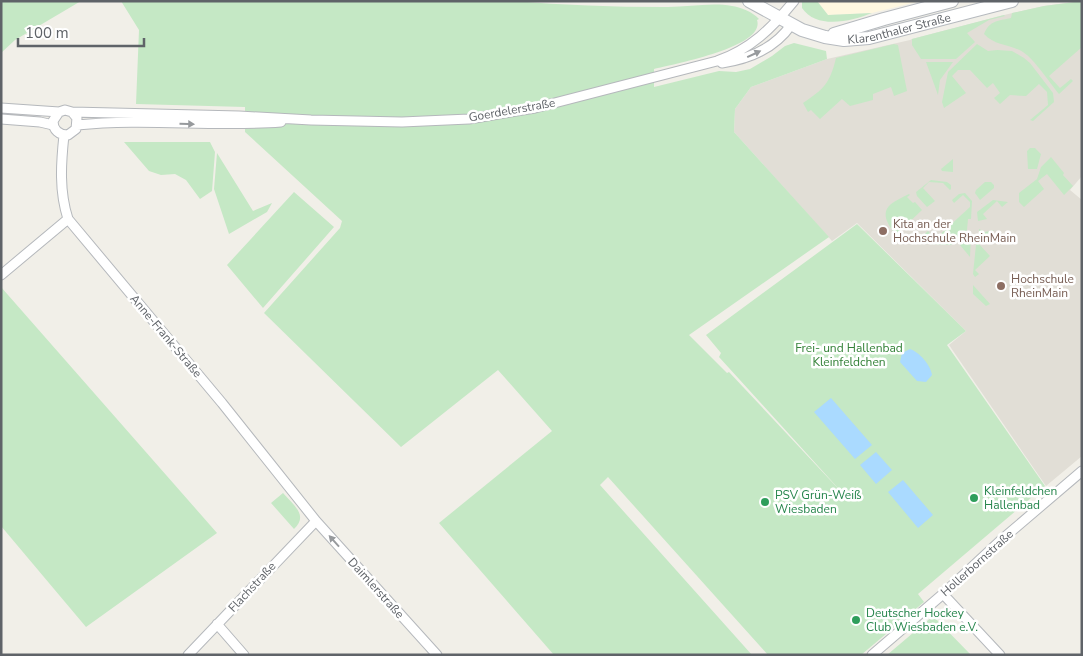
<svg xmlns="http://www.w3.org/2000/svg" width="1083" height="656" viewBox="0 0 1083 656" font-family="'Nunito Sans',sans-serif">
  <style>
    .commercial { fill: #fef7e0 }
    .education { fill: #e1ded6 }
    .green { fill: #c5e8c5 }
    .water { fill: #aadaff }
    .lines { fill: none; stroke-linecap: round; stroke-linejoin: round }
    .minor-casing { stroke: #b5b8bc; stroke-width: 11 }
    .secondary-casing { stroke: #b6babf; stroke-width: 14 }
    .minor { stroke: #fff; stroke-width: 9 }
    .secondary { stroke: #fff; stroke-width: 12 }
    .oneway { fill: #979a9d }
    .education-dot { fill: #8d6e63; stroke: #fff; stroke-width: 2 }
    .leisure-dot { fill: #2e9e5b; stroke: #fff; stroke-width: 2 }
    .labels { text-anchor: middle; stroke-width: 5; stroke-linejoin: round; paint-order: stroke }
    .street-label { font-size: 12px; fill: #5f6368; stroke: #fff }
    .education-label { font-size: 12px; fill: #785e54; stroke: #fff; text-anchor: start }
    .park-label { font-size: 12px; fill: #348238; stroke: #fff }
    .leisure-label { font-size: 12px; fill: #27864d; stroke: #fff; text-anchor: start }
  </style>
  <rect width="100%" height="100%" fill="#f1efe8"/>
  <path class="commercial" d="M817 1H920L872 13 828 15Z"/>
  <path class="education" d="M1082 1V176L1070 190 1082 200V456L1046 486 949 345 966 331 857 223 832 241 734 132 735 109 751 87 827 59 910 40 912 39 1004 15 1044 6Z"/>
  <path class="green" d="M1 1H81L15 40 1 53Z
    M121 1H514C563 5 613 7 663 7 685 8 709 2 732 6 740 7 753 12 759 19L757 20C766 47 673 64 654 69V87L719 71 736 72 750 69 772 56 785 46 794 43 826 51 827 59 751 87 735 109 734 132 829 237 689 335 727 373 729 372 847 498 719 357 721 353 706 335 857 224 966 331 947 345 1045 486 918 594 924 602 861 655H768L608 477 600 485 752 655H554L439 523 552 431 498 370 401 447 264 313 340 228 342 221 245 132V107L136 104 139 30Z
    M802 1H817L828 15 872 13C852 21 817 30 802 8Z
    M1082 1V47L1049 76 1060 88 1071 79 1073 81 1059 94C1049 82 1035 60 1023 52 1010 44 995 46 984 34 990 20 998 21 1011 18L1012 13 1044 6Z
    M1004 15 1005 16 989 20 967 33 975 42 956 59H921L912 45V39Z
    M894 44 898 45 907 91 894 96 891 87 873 94V100L850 106 842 99 820 119 811 110 808 112 803 103C824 89 830 83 836 58Z
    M977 44 988 51 997 50 1012 51 1024 58 1030 63 1053 93 1054 102 1033 121 1030 120 1048 105 1047 92 1039 84 1026 96 1010 95 1000 104 994 98 1000 93 993 83 987 88 970 70H958L952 76 966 93 944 108 942 102 948 72Z
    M926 62H953L940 80 938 95Z
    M124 142H210L215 152 212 191 200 199 186 180 175 174 161 175 149 171Z
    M1030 148H1035L1041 154 1037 169H1028L1027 151Z
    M217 153 253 211 272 203 267 212 229 234 214 189Z
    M1051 157 1064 173 1063 175 1073 186 1064 195 1047 174 1038 181 1044 189 1024 207 1019 202V193L1037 179 1041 167Z
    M953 159V172L942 171 941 169Z
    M931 180 947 182 951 185V189L950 190 943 183 929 182 923 188 935 201 927 207 917 196 916 192Z
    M985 182H991L994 185V188L980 200 975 193 976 190Z
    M294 192 334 227 263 308 227 265Z
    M965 193 972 201 971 219H968L967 230 951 245 907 243C896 236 876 216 891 204 896 200 903 197 909 194L910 195 907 197 913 203 915 202 922 210 900 231 905 237H910L914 243 928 231 935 239 970 207V202L963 195 954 203 952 200 959 194Z
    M993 200 1008 202 1002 207 997 201 983 214 987 219 978 221 977 212Z
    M979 229 985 232 994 230 979 244 990 256 975 270 979 274 975 277 973 274 977 235H979Z
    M971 236 970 257 960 245Z
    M973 285 990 304 986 306 973 294Z
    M1 287 217 533 86 627 1 526Z
    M283 493C293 505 309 515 294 529L271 503Z
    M933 616 971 655H887Z"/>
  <path class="water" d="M910 349C919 352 931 365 932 375L926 382 917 381 900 362 902 353Z
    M831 398 872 445 855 459 814 412Z
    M876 452 892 470 876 484 860 465Z
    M903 480 933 515 918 528 888 492Z"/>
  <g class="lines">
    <g class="minor-casing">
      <path id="minor" d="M722 63C749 59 775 48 791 25
        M1 108 59 112
        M72 112 77 118 76 129 68 135C59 135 53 130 53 121L59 112 65 110 72 112 239 116 311 120 402 122 469 119 535 108 717 61C751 49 772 28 794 1
        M1 119 40 122 53 125
        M77 125C145 118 213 127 281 122
        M64 135C61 163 59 191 68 219L222 403 316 521 437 655
        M1 275 68 219
        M943 594 1000 655
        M217 624 244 655
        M188 655 316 521
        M872 655 943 594 1000 541 1082 471"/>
    </g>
    <g class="secondary-casing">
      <g id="secondary">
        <path id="s1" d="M749 1 802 30 825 37 844 40 869 38 1012 1"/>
        <path d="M834 34 884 19 952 1"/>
      </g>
    </g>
    <use href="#minor" class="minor"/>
    <use href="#secondary" class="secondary"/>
  </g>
  <defs><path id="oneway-solid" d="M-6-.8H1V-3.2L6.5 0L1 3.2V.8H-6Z" transform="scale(1.25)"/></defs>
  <g class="oneway">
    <use href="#oneway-solid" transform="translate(754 54) rotate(-25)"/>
    <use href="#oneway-solid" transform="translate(187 124) rotate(1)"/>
    <use href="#oneway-solid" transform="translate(334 541) rotate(-132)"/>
  </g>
  <g class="education-dot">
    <circle cx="883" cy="231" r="5"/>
    <circle cx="1001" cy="286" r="5"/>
  </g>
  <g class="leisure-dot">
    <circle cx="974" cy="498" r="5"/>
    <circle cx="765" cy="502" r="5"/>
    <circle cx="856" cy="620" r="5"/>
  </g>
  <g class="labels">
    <g class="street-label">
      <text dy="4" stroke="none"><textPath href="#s1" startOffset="160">Klarenthaler Straße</textPath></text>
      <text transform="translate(512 110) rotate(-10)" y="4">Goerdelerstraße</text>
      <text transform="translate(166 336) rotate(50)" y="4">Anne-Frank-Straße</text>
      <text transform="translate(977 563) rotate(-42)" y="4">Hollerbornstraße</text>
      <text transform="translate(252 587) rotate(-47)" y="4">Flachstraße</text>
      <text transform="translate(376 588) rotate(48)" y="4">Daimlerstraße</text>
    </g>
    <g class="education-label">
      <text x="893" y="228">Kita an der<tspan x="893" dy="14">Hochschule RheinMain</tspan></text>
      <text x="1011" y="283">Hochschule<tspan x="1011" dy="14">RheinMain</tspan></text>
    </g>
    <g class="park-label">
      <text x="849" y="352">Frei- und Hallenbad<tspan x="849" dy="14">Kleinfeldchen</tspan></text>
    </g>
    <g class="leisure-label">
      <text x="984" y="495">Kleinfeldchen<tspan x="984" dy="14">Hallenbad</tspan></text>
      <text x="775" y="499">PSV Grün-Weiß<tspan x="775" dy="14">Wiesbaden</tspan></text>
      <text x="866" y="617">Deutscher Hockey<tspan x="866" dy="14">Club Wiesbaden e.V.</tspan></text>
    </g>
  </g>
  <rect width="1083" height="656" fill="none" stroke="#5f6368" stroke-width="5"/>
  <path d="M18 38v8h126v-8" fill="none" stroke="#5f6368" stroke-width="2.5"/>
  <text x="25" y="38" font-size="15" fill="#5f6368" stroke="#ffffff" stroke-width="4" paint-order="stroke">100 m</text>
</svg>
